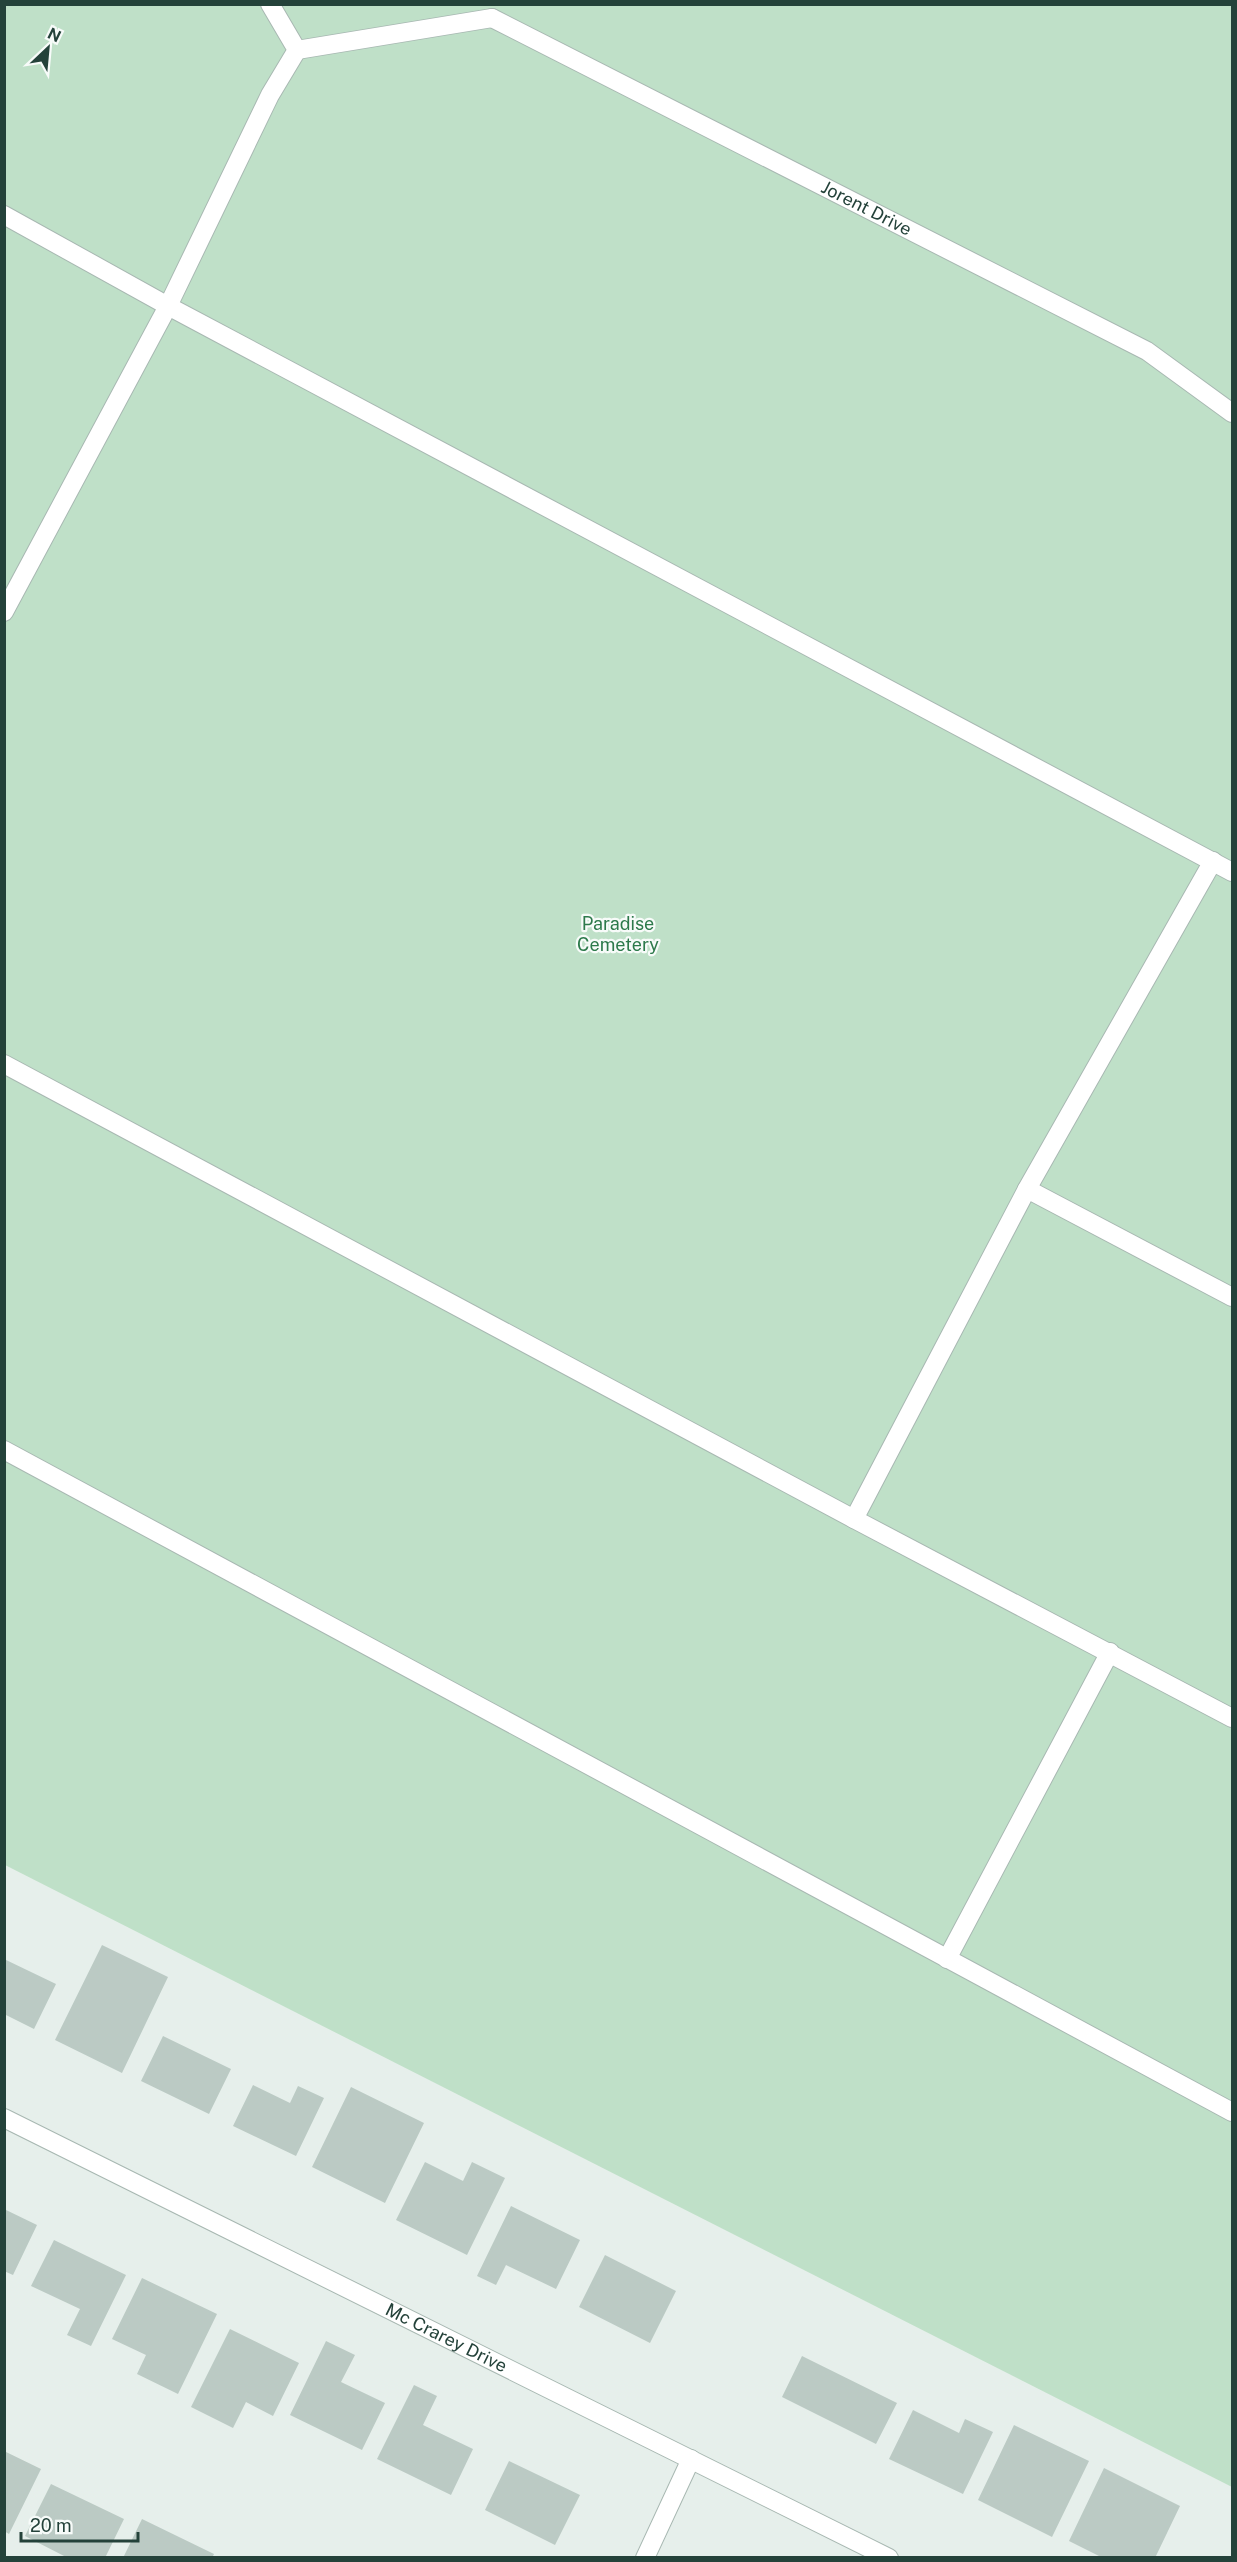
<svg xmlns="http://www.w3.org/2000/svg" width="1237" height="2562" viewBox="0 0 1237 2562" font-family="'Public Sans',sans-serif">
  <style>
    .green { fill: #bfe0c8 }
    .building { fill: #bbcac4 }
    .lines { fill: none; stroke-linecap: round; stroke-linejoin: round }
    .service-casing { stroke: #a8b8b2; stroke-width: 20 }
    .minor-casing { stroke: #a8b8b2; stroke-width: 20 }
    .service { stroke: #fff; stroke-width: 18 }
    .minor { stroke: #fff; stroke-width: 18 }
    .labels { text-anchor: middle; stroke-width: 4.5; stroke-linejoin: round; paint-order: stroke }
    .street-label { font-size: 18px; fill: #24423a; stroke: #f7fbf9 }
    .park-label { font-size: 18px; fill: #2d7a4b; stroke: #f7fbf9 }
  </style>
  <rect width="100%" height="100%" fill="#e6efeb"/>
  <path class="green" d="M4 5H1232V2487L5 1865Z"/>
  <path class="building" d="M102 1945 168 1977 122 2073 55 2040Z
    M4 1959 56 1984 34 2029 4 2014Z
    M163 2036 231 2069 209 2114 141 2081Z
    M253 2085 290 2103 298 2086 324 2098 296 2156 233 2126Z
    M351 2087 424 2123 385 2203 312 2167Z
    M425 2162 463 2181 472 2162 505 2178 467 2255 396 2220Z
    M511 2206 580 2240 556 2289 506 2265 496 2285 477 2276Z
    M4 2209 37 2225 13 2275 4 2271Z
    M54 2240 126 2275 91 2346 67 2335 80 2309 31 2286Z
    M605 2255 676 2291 650 2343 579 2307Z
    M142 2278 217 2314 178 2394 137 2374 146 2355 112 2339Z
    M230 2329 299 2363 273 2416 246 2402 233 2428 191 2407Z
    M326 2341 355 2355 341 2382 385 2403 362 2450 290 2415Z
    M802 2356 897 2403 876 2444 782 2397Z
    M414 2385 437 2396 423 2425 473 2449 451 2495 377 2459Z
    M913 2410 959 2433 965 2419 993 2432 963 2494 889 2459Z
    M1014 2425 1089 2461 1052 2537 978 2500Z
    M4 2451 41 2469 9 2534 4 2531Z
    M509 2461 580 2495 555 2545 485 2510Z
    M1104 2468 1180 2506 1155 2558H1103L1069 2541Z
    M51 2484 124 2519 105 2558H68L25 2536Z
    M142 2519 214 2554 212 2558H123Z"/>
  <g class="lines">
    <g class="service-casing">
      <g id="service">
        <path id="s1" d="M492 18 1147 351 1232 413"/>
        <path d="M297 50 492 18"/>
        <path d="M4 215 168 306 1232 872"/>
        <path d="M4 612 168 306 270 95 297 50 270 4"/>
        <path d="M4 1064 854 1519 1232 1718"/>
        <path d="M1027 1189 1232 1297"/>
        <path d="M4 1450 1232 2112"/>
        <path d="M854 1519 1027 1189 1213 861"/>
        <path d="M947 1959 1110 1652"/>
      </g>
    </g>
    <g class="minor-casing">
      <g id="minor">
        <path id="s2" d="M4 2118 889 2558"/>
        <path d="M645 2558 691 2459"/>
      </g>
    </g>
    <use href="#service" class="service"/>
    <use href="#minor" class="minor"/>
  </g>
  <g class="labels">
    <g class="street-label">
      <text dy="6" stroke="none"><textPath href="#s1" startOffset="420">Jorent Drive</textPath></text>
      <text dy="6" stroke="none"><textPath href="#s2" startOffset="494">Mc Crarey Drive</textPath></text>
    </g>
    <g class="park-label">
      <text x="618" y="930">Paradise<tspan x="618" dy="21">Cemetery</tspan></text>
    </g>
  </g>
  <rect width="1237" height="2562" fill="none" stroke="#24423a" stroke-width="12"/>
  <g transform="translate(48 48) rotate(26)" stroke="#f7fbf9" stroke-width="4.5" paint-order="stroke">
  <path d="M0-4.5L10 22L0 15L-10 22Z" fill="#24423a"/>
  <text y="-9" font-size="16" font-weight="bold" text-anchor="middle" fill="#24423a">N</text>
  </g>
  <path d="M21 2532v9h117v-9" fill="none" stroke="#24423a" stroke-width="3"/>
  <text x="30" y="2532" font-size="18" fill="#24423a" stroke="#f7fbf9" stroke-width="4.5" paint-order="stroke">20 m</text>
</svg>
